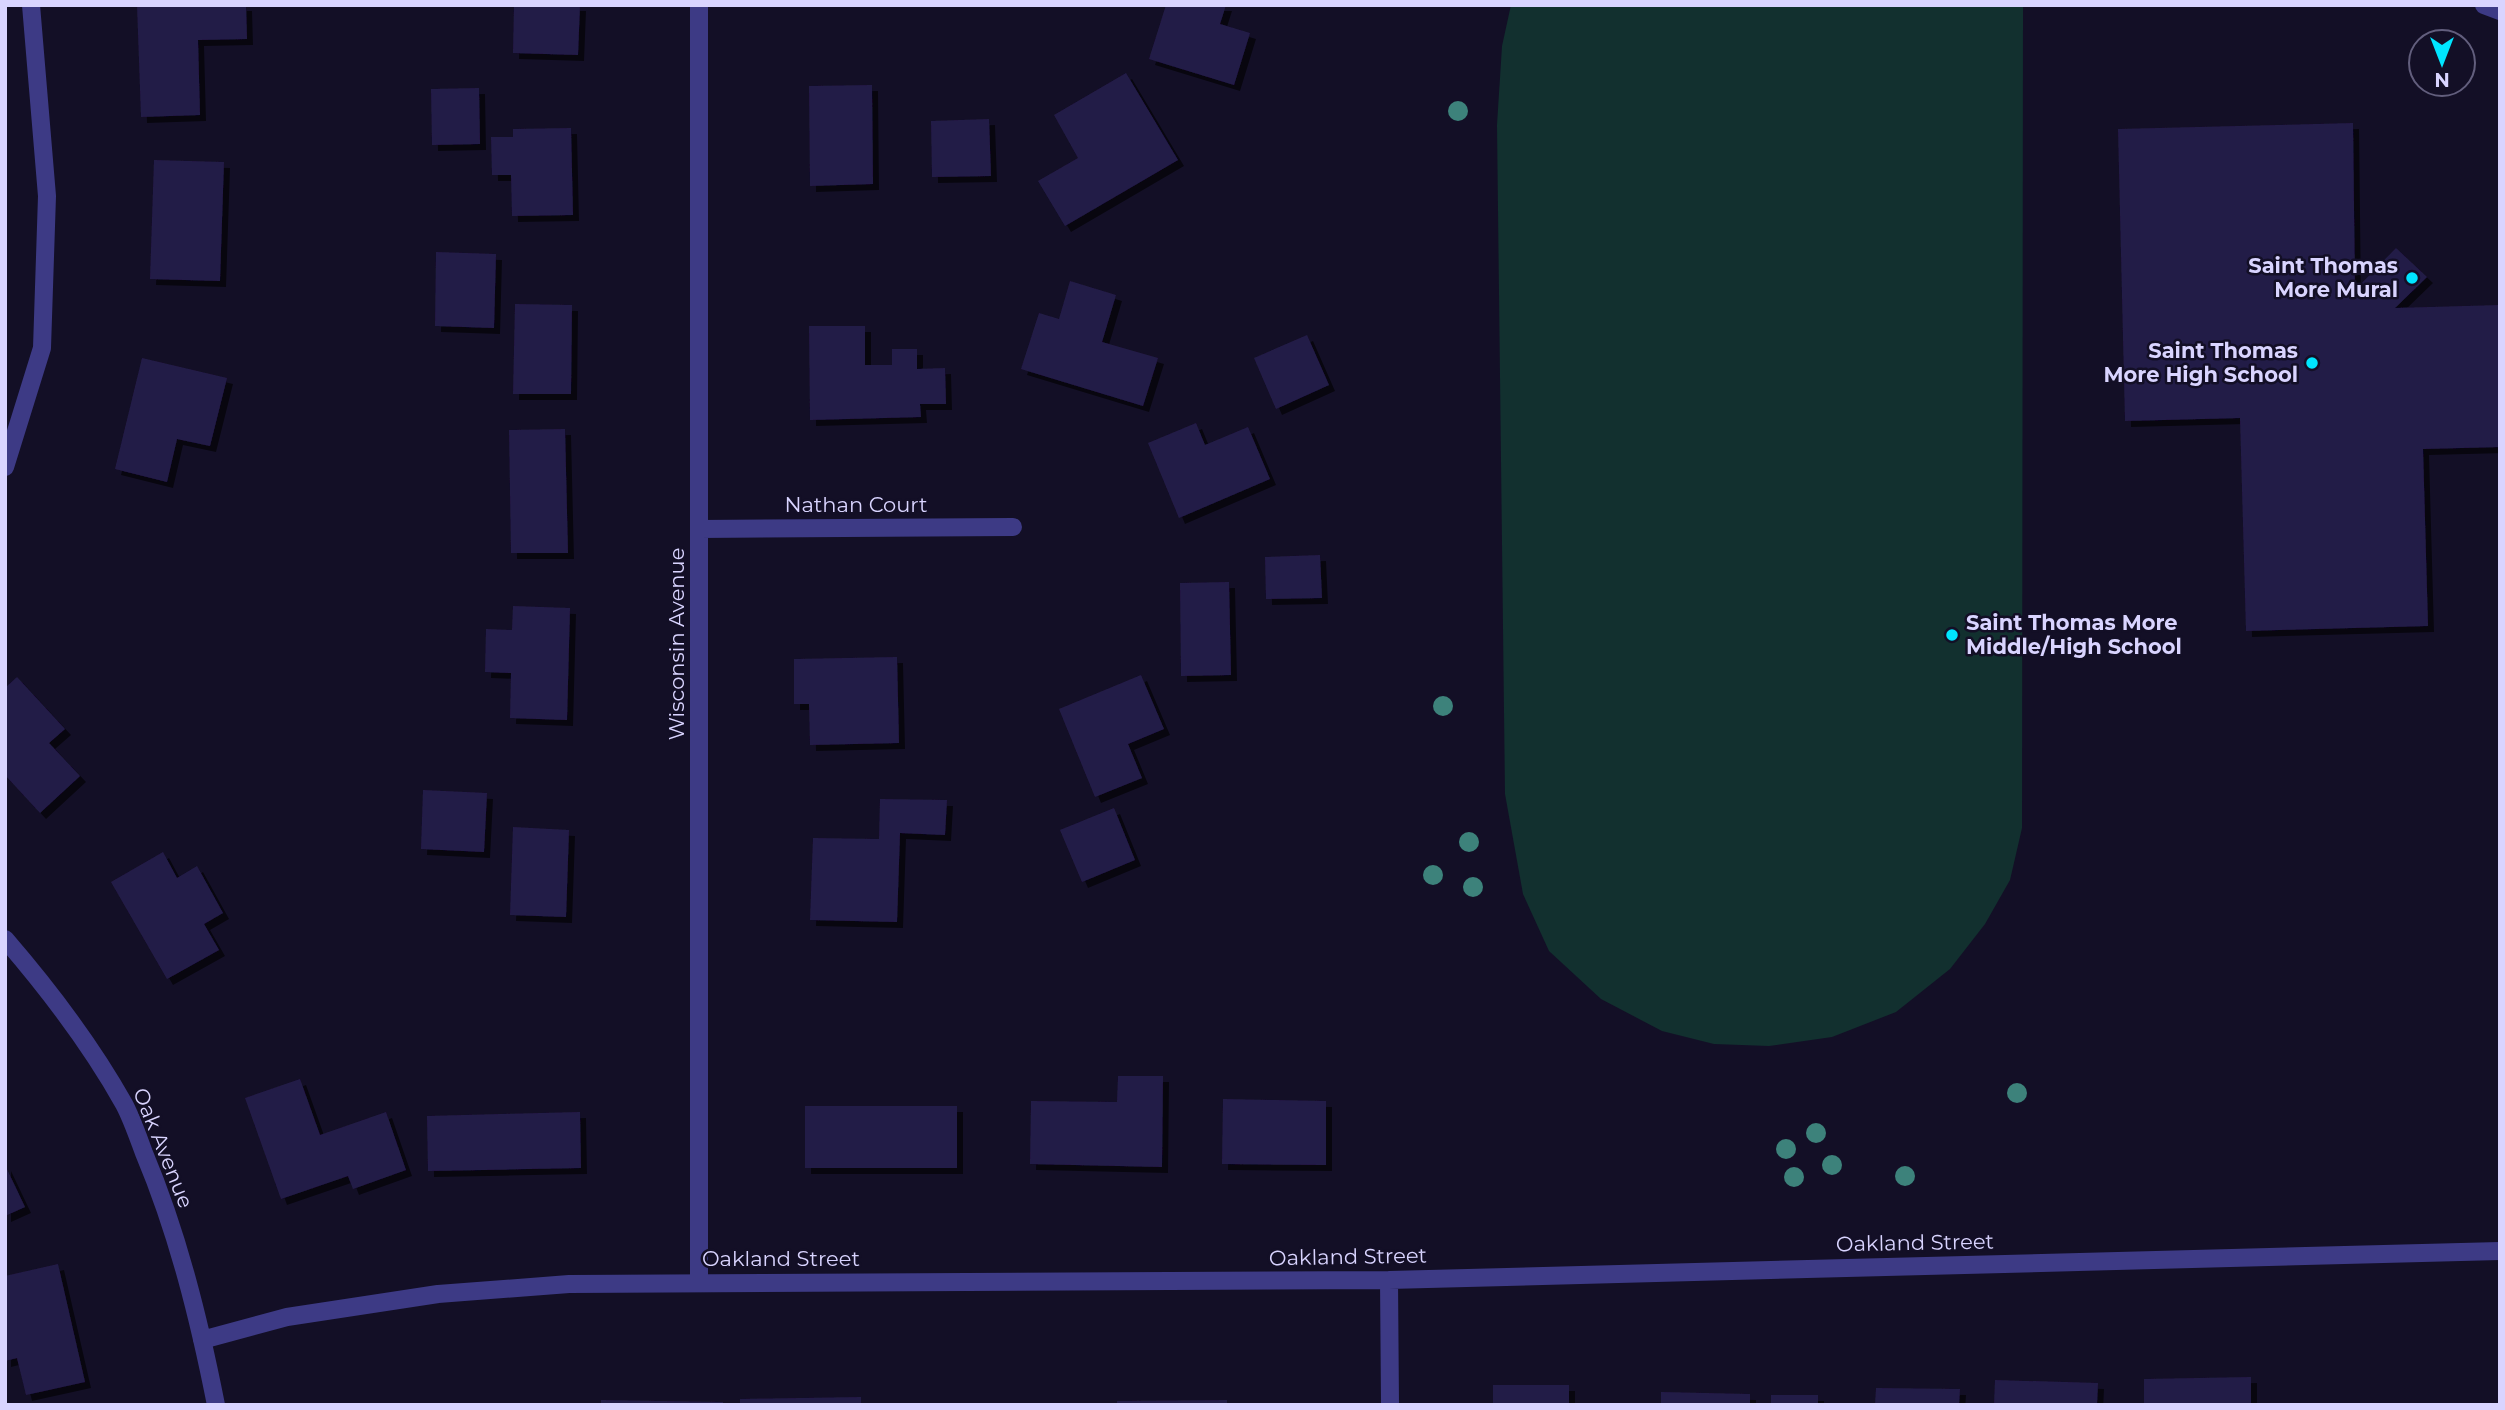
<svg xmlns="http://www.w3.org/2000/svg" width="2505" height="1410" viewBox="0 0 2505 1410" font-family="Montserrat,sans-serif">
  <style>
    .green { fill: #12302f }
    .building { fill: #241b47; filter: url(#shadow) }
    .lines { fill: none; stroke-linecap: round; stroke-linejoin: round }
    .lane { stroke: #3d3a85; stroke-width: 18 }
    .street { stroke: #3d3a85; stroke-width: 18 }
    .tree { fill: #3d827b }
    .poi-dot { fill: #00e5ff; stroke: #130f26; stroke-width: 2.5 }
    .labels { text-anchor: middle; stroke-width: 5; stroke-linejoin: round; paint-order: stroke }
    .poi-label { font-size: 21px; font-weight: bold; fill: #d9d4ff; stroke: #130f26; text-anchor: end }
    .street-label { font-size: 21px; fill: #d9d4ff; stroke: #130f26 }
  </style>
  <defs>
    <filter id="shadow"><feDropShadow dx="6" dy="6" stdDeviation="0" flood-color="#0009"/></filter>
  </defs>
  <rect width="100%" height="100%" fill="#130f26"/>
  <path class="green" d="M1511 5H2023L2022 828 2010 880 1985 924 1950 969 1896 1012 1832 1037 1769 1046 1714 1044 1662 1031 1601 999 1549 951 1523 894 1505 794 1497 125 1502 46Z"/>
  <path class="building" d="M137 5H246L247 39 198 40 200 115 141 117Z
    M514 5H580L578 55 513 53Z
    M1166 5H1226L1220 24 1250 33 1234 85 1149 59Z
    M1126 73 1178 160 1065 226 1038 181 1078 158 1054 115Z
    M872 85 873 184 810 186 809 86Z
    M479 88 480 144 432 145 431 89Z
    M989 119 991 176 932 177 931 121Z
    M2353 123 2355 290 2396 248 2427 277 2395 308 2500 305V447L2423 449 2428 626 2246 631 2240 418 2125 421 2118 129Z
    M571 128 573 215 512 216 511 175H492L491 137H513V129Z
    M154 160 224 162 220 281 150 279Z
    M436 252 496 254 494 328 435 326Z
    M1070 281 1116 295 1102 342 1158 358 1143 406 1021 369 1039 313 1059 319Z
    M515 304 572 305 571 394H513Z
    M809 326H865V365H892V349H917V369L945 368 946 404H920L921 417 810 420Z
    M1307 335 1329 385 1276 409 1254 358Z
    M142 358 227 378 210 446 177 439 167 482 115 469Z
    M1196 423 1205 445 1248 427 1270 479 1179 518 1148 443Z
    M565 429 568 553H511L509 430Z
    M1320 555 1322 598 1266 599 1265 557Z
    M1229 582 1231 675 1181 676 1180 583Z
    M513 606 570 608 567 720 510 718 511 673 485 672 486 629 512 630Z
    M897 657 899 743 810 745 809 704H794V659Z
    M1141 675 1164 729 1128 744 1142 778 1095 797 1059 709Z
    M17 677 65 729 49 743 80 776 40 813 5 775V688Z
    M423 790 487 793 484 852 421 849Z
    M880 799 947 800 945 835 900 833 897 922 810 920 813 838 879 839Z
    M1114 808 1135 860 1082 882 1060 830Z
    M513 827 569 830 566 917 510 915Z
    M163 852 177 878 197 866 223 913 204 924 219 950 167 979 111 882Z
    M1118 1076H1163L1162 1167 1030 1164 1031 1101 1117 1102Z
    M300 1079 320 1135 386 1112 406 1170 353 1189 348 1176 281 1199 245 1098Z
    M1223 1099 1326 1101V1165L1222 1164Z
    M805 1106H957V1168H805Z
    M580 1112 581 1168 428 1171 427 1116Z
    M5 1165 25 1207 5 1216Z
    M58 1264 85 1382 26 1395 17 1358 5 1361V1276Z
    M2251 1377V1405H2144V1379Z
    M1995 1380 2098 1383 2097 1405H1994Z
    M1493 1385H1569V1405H1493Z
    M1876 1388 1960 1389 1959 1405H1875Z
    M1661 1392 1750 1394V1405H1661Z
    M1771 1395H1818V1405H1771Z
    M861 1397V1405H740V1399Z
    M601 1400 723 1402V1405H601Z
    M1227 1400V1405H1117V1401Z"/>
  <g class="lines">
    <path class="lane" d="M2484 5 2500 11"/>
    <path class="street" d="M5 467 42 348 47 196 31 5
      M699 529 1013 527
      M5 939C49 990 91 1045 124 1104 132 1119 138 1137 144 1153 178 1234 199 1319 216 1405
      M1389 1280 1390 1405
      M699 1282V5
      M202 1340 287 1317 438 1294 569 1284 1389 1280 2500 1251"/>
  </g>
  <g class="tree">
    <circle cx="1458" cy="111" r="10"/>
    <circle cx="1443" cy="706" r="10"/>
    <circle cx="1469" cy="842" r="10"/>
    <circle cx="1433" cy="875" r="10"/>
    <circle cx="1473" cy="887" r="10"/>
    <circle cx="2017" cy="1093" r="10"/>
    <circle cx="1816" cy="1133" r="10"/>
    <circle cx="1786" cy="1149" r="10"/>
    <circle cx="1832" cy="1165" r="10"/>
    <circle cx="1905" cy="1176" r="10"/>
    <circle cx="1794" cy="1177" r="10"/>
  </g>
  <g class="poi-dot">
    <circle cx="2412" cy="278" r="7"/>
    <circle cx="2312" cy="363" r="7"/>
    <circle cx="1952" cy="635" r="7"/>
  </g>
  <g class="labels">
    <g class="poi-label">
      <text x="2398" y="273">Saint Thomas<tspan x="2398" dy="24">More Mural</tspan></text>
      <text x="2298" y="358">Saint Thomas<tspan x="2298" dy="24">More High School</tspan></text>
      <text x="1966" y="630" text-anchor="start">Saint Thomas More<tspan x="1966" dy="24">Middle/High School</tspan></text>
    </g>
    <g class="street-label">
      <text x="856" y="512">Nathan Court</text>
      <text transform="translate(677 644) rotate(-90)" y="7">Wisconsin Avenue</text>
      <text transform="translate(163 1148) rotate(68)" y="7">Oak Avenue</text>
      <text transform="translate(1915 1243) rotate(-1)" y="7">Oakland Street</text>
      <text transform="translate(1348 1257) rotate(-1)" y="7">Oakland Street</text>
      <text x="781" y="1266">Oakland Street</text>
    </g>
  </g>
  <rect width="2505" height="1410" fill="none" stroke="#d9d4ff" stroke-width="14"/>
  <g transform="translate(2442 63) rotate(180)"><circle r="33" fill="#130f26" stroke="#625e7d" stroke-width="2"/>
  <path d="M0-5L12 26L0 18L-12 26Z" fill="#00e5ff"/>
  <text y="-10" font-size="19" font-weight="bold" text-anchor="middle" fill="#d9d4ff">N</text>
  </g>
</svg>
